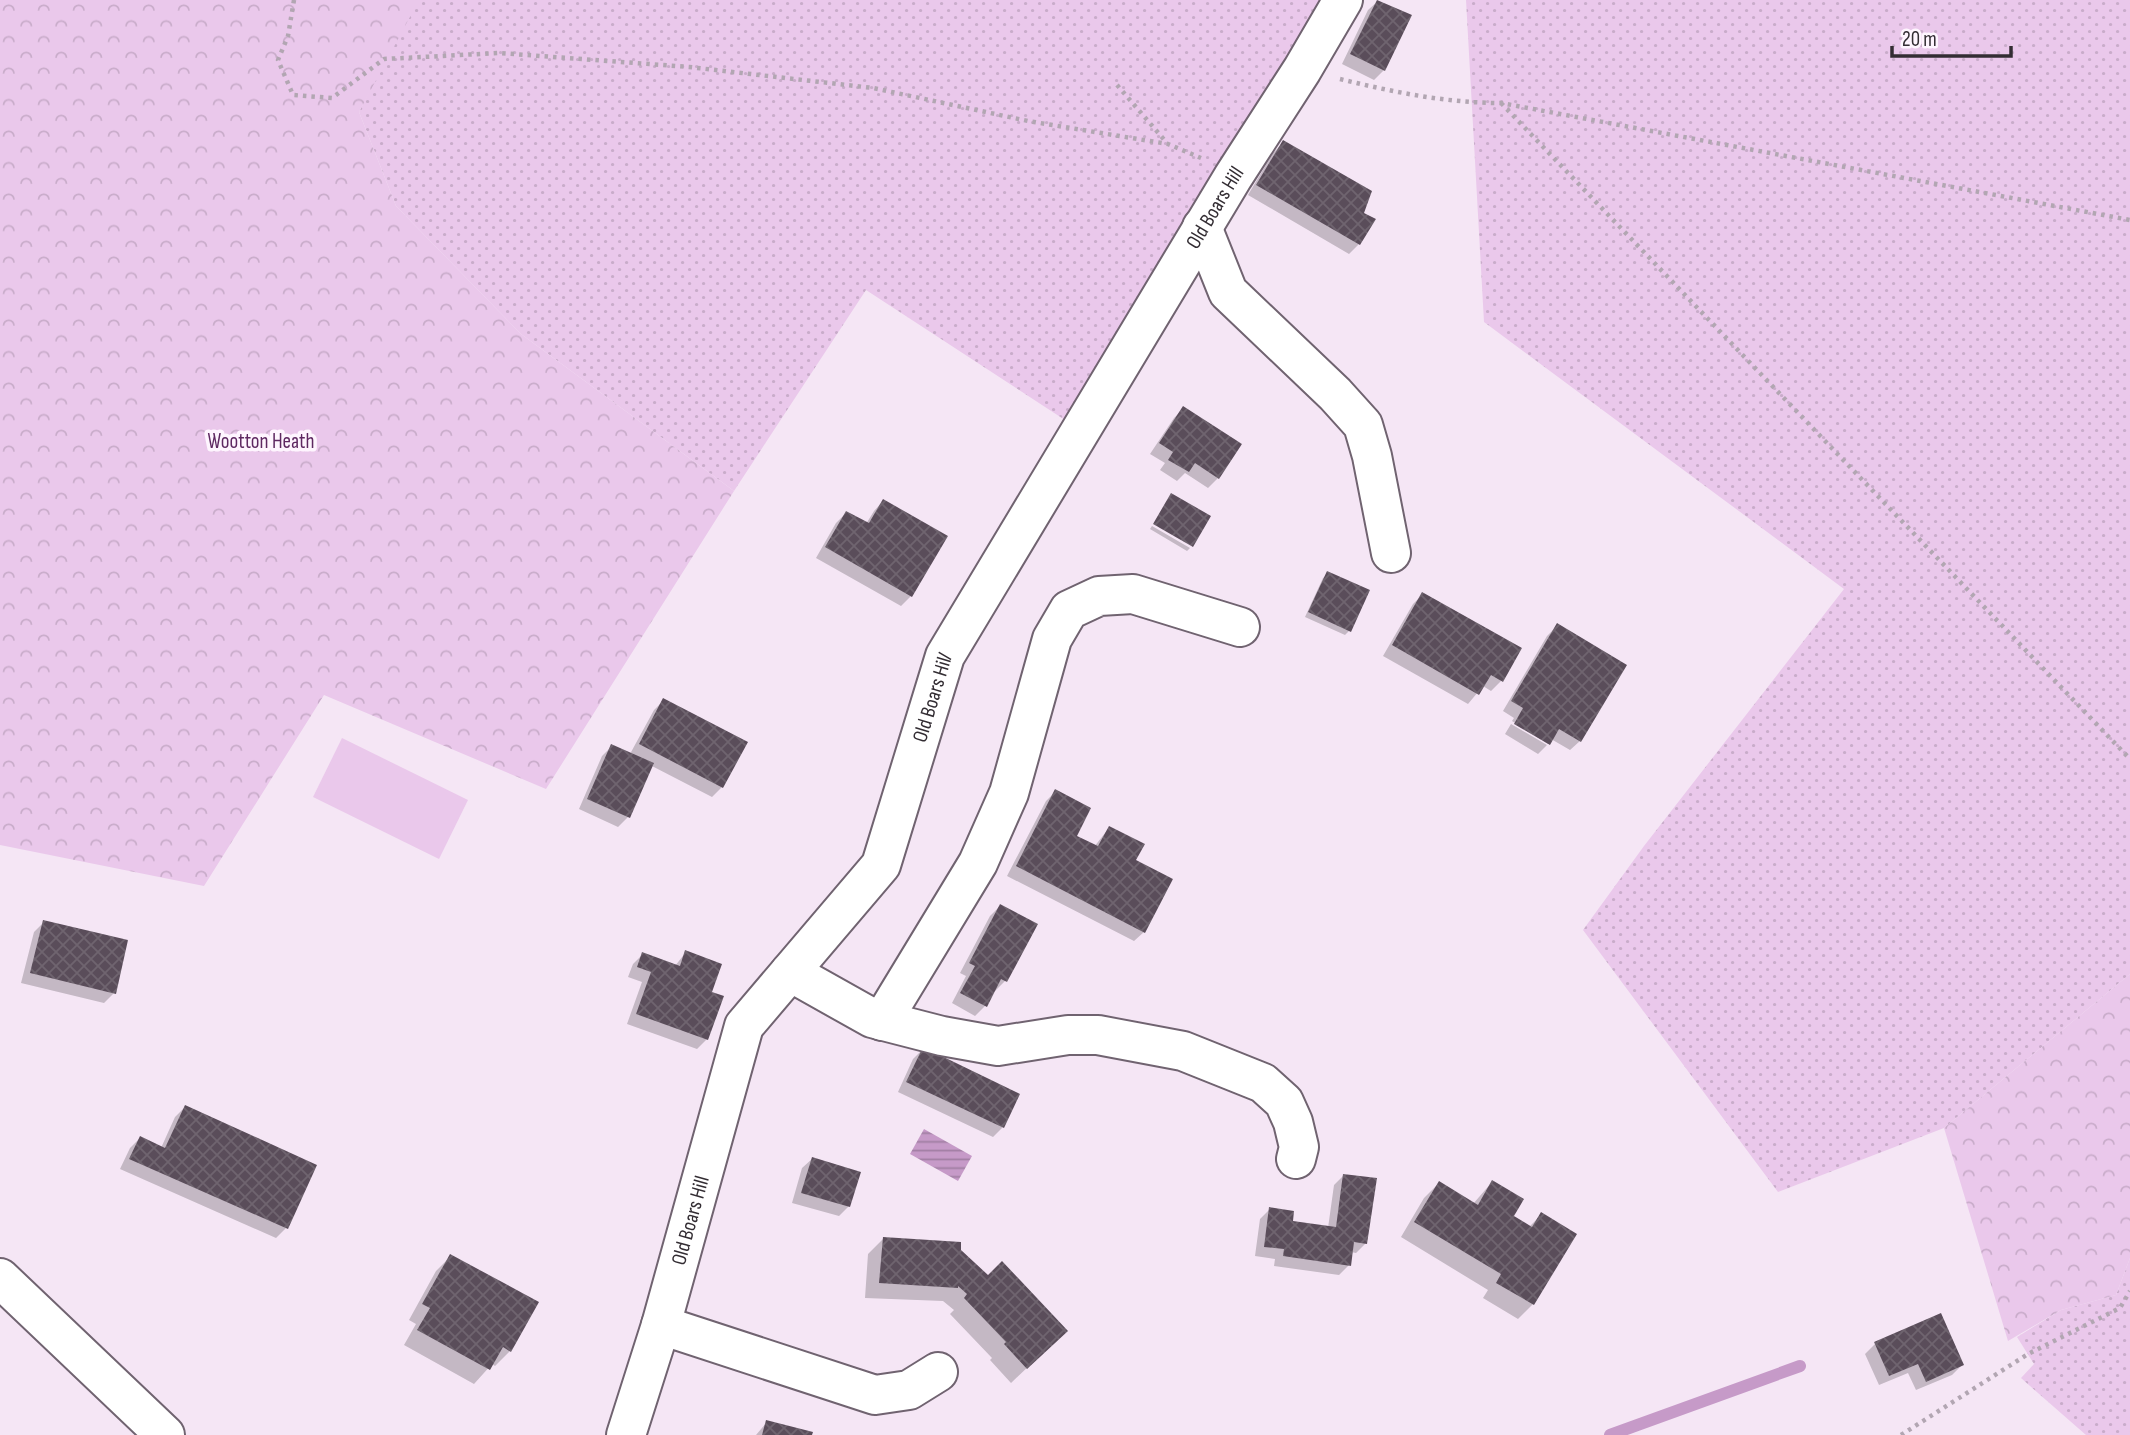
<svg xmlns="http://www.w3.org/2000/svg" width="2130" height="1435" viewBox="0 0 2130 1435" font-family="'Sofia Sans Condensed',sans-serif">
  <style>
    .grass { fill: url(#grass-dots) }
    .forest { fill: url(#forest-crowns) }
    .park { fill: #eac8eb }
    .water { fill: url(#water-rules) }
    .shadow { fill: #0003 }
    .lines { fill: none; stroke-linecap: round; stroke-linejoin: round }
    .stream { stroke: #c69ac8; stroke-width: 12 }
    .building { fill: url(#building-cross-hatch) }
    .minor-casing { stroke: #706370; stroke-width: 42 }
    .path { stroke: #b2a6b2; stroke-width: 4.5; stroke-dasharray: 3.5 5; stroke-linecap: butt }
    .minor { stroke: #fff; stroke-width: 38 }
    .labels { text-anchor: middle; stroke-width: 7; stroke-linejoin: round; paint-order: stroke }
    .street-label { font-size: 21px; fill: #332d33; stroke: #fef5fe }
    .park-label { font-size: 21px; fill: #5e2861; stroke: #fef5fe }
  </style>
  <defs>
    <pattern id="grass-dots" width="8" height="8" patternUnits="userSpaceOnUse" patternTransform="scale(1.75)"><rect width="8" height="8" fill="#eac8eb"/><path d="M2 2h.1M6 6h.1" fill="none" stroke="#c9acca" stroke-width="1.8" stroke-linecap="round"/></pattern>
    <pattern id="forest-crowns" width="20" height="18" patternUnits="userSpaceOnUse" patternTransform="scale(1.75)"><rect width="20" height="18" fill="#eac8eb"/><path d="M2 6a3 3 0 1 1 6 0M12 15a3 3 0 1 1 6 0" fill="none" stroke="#c9acca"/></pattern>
    <pattern id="water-rules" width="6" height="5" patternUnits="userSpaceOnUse" patternTransform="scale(1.75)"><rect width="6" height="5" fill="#c69ac8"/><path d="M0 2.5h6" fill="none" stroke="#a17ea3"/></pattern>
    <pattern id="building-cross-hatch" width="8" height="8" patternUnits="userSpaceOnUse" patternTransform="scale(1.75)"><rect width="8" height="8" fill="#5a4d5a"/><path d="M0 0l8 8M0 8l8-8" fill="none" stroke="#6f646f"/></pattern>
  </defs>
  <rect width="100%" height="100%" fill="#f5e6f5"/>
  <path class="grass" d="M415 0H1324L1068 422 866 290 734 491 521 334 396 206 359 112Z
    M1466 0H2130V974L1944 1128 1778 1192 1583 930 1644 846 1844 589 1484 322Z
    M2130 1258V1435H2086L2021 1378 2034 1364 2017 1337 2061 1310 2116 1295Z"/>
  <path class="forest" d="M0 0H419L359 112 396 206 521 334 734 491 546 789 324 695 204 886 0 845Z
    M2130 974V1258L2116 1295 2061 1310 2008 1341 1944 1128Z"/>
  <path class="park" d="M342 738 468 800 439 859 313 797Z"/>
  <path class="water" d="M924 1129 972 1156 958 1181 910 1154Z"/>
  <path class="shadow" d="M1378 1 1384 70 1374 80 1342 64 1368 10Z
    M1283 143 1362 214 1359 244 1349 254 1248 195 1273 153Z
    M1184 408 1218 478 1208 488 1185 473 1177 481 1160 470 1165 463 1150 454 1174 418Z
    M883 501 911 596 901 606 816 558 836 523 846 513 866 524 874 511Z
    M1152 526 1190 548 1187 551 1150 529Z
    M1328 574 1349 631 1345 635 1305 617 1323 578Z
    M1423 594 1501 681 1491 691 1483 686 1468 704 1383 656 1413 604Z
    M1557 626 1580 741 1570 750 1551 739 1548 744 1512 721 1514 718 1503 711 1547 636Z
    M664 700 722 787 712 797 650 765 628 817 618 827 579 809 602 756 612 746 630 754 654 710Z
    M1511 724 1547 745 1538 754 1505 734Z
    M1056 791 1074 836 1094 847 1109 828 1134 861 1144 932 1134 941 1007 876 1046 801Z
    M1000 906 1035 925 1005 981 995 991 994 990 985 1006 975 1016 952 1003 966 976 960 973 990 916Z
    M44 922 114 993 104 1003 21 983 34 932Z
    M686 952 710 993 707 1039 697 1049 627 1024 642 982 628 977 633 964 643 954 675 966Z
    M923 1049 1003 1127 993 1137 898 1092 913 1059Z
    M185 1107 286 1228 276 1238 120 1169 130 1148 140 1138 161 1148 175 1117Z
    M812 1159 849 1206 839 1216 792 1203 802 1168Z
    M1344 1175 1366 1243 1356 1253 1351 1252 1349 1265 1339 1275 1274 1266 1275 1259 1255 1256 1260 1219 1270 1209 1291 1222 1328 1228 1334 1185Z
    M1492 1182 1512 1217 1529 1227 1541 1215 1575 1235 1533 1304 1518 1319 1483 1298 1488 1290 1401 1237 1424 1198 1439 1183 1473 1204Z
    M883 1239 959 1251 988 1277 1051 1345 1011 1383 990 1360 992 1358 950 1314 954 1310 943 1301 865 1298 868 1254Z
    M451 1256 510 1351 495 1366 492 1364 474 1384 404 1345 416 1324 409 1320 436 1271Z
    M1875 1344 1962 1365 1952 1375 1916 1390 1908 1373 1879 1385 1865 1354Z
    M767 1422 810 1435H756Z"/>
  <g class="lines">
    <path class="stream" d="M1610 1435 1800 1366"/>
  </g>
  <path class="building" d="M1377 0 1412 15 1385 71 1350 54Z
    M1283 140 1372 191 1364 213 1376 219 1360 245 1256 185Z
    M1183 406 1242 444 1219 479 1195 463 1189 472 1168 460 1173 452 1159 443Z
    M1171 493 1211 516 1193 547 1153 524Z
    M883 499 948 536 912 597 825 547 846 511 869 523Z
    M1327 571 1370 590 1351 632 1308 612Z
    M1422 592 1522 648 1503 682 1491 675 1479 695 1392 645Z
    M1557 623 1627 665 1581 742 1559 729 1550 745 1514 724 1523 708 1511 701Z
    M663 698 748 742 723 788 639 744Z
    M611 744 654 763 630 818 587 799Z
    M1055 789 1091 808 1077 836 1098 846 1109 826 1145 844 1136 860 1173 879 1145 933 1016 866Z
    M1000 904 1038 924 1007 982 1001 979 987 1007 960 993 975 966 969 963Z
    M43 920 128 940 116 994 30 973Z
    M685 950 722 964 712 992 724 996 708 1040 636 1014 651 972 637 967 642 952 680 966Z
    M923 1047 1020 1094 1004 1128 906 1082Z
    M185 1105 317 1165 288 1229 129 1159 140 1136 165 1148Z
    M812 1157 861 1172 850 1207 801 1193Z
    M1343 1174 1377 1178 1367 1244 1354 1242 1351 1266 1283 1256 1284 1249 1264 1247 1269 1207 1294 1211 1293 1221 1336 1227Z
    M1492 1180 1524 1199 1514 1216 1532 1227 1541 1212 1577 1234 1534 1305 1496 1283 1501 1274 1414 1222 1439 1181 1478 1205Z
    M883 1237 961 1242V1250L988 1275 1002 1261 1068 1331 1027 1369 1004 1344 1006 1342 964 1298 967 1294 958 1286V1288L879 1283Z
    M450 1254 539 1302 511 1352 503 1347 490 1370 417 1330 430 1308 422 1304Z
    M1941 1313 1964 1365 1926 1382 1918 1364 1889 1376 1874 1342Z
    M766 1420 813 1432 812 1435H762Z"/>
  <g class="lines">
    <g class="minor-casing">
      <g id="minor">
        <path d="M1202 227 1228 292 1335 394 1363 425 1372 456 1391 553"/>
        <path d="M790 972 872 1018 942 1036 998 1046 1068 1035H1098L1183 1051 1263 1083 1284 1102 1293 1122 1299 1147 1296 1159"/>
        <path d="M882 1021 978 863 1009 793 1052 639 1069 610 1099 596 1133 594 1240 627"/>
        <path d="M0 1278 165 1435"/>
        <path d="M661 1325 875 1395 909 1390 938 1372"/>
        <path id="s1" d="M626 1435 661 1325 744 1026 881 865 945 656 1233 177 1302 70 1343 0"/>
      </g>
    </g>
    <path class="path" d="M294 0 288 36 278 60 293 95 332 98 384 59 499 53 689 67 873 88 1028 121 1168 144 1201 158
      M1340 79C1393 92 1446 103 1501 103L2130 220
      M1117 85 1167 143
      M1501 103 2130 759
      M1901 1435 2028 1354 2120 1308 2130 1291"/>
    <use href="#minor" class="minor"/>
  </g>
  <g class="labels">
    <g class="street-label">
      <text dy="7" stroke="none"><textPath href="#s1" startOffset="1379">Old Boars Hill</textPath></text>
      <text dy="7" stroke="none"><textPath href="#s1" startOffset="812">Old Boars Hill</textPath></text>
      <text dy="7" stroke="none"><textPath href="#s1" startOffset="224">Old Boars Hill</textPath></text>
    </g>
    <g class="park-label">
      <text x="261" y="448">Wootton Heath</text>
    </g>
  </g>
  <path d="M1892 46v10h119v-10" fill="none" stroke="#332d33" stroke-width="3.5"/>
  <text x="1902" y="46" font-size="21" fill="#332d33" stroke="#fef5fe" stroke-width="5" paint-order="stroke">20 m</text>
</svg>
